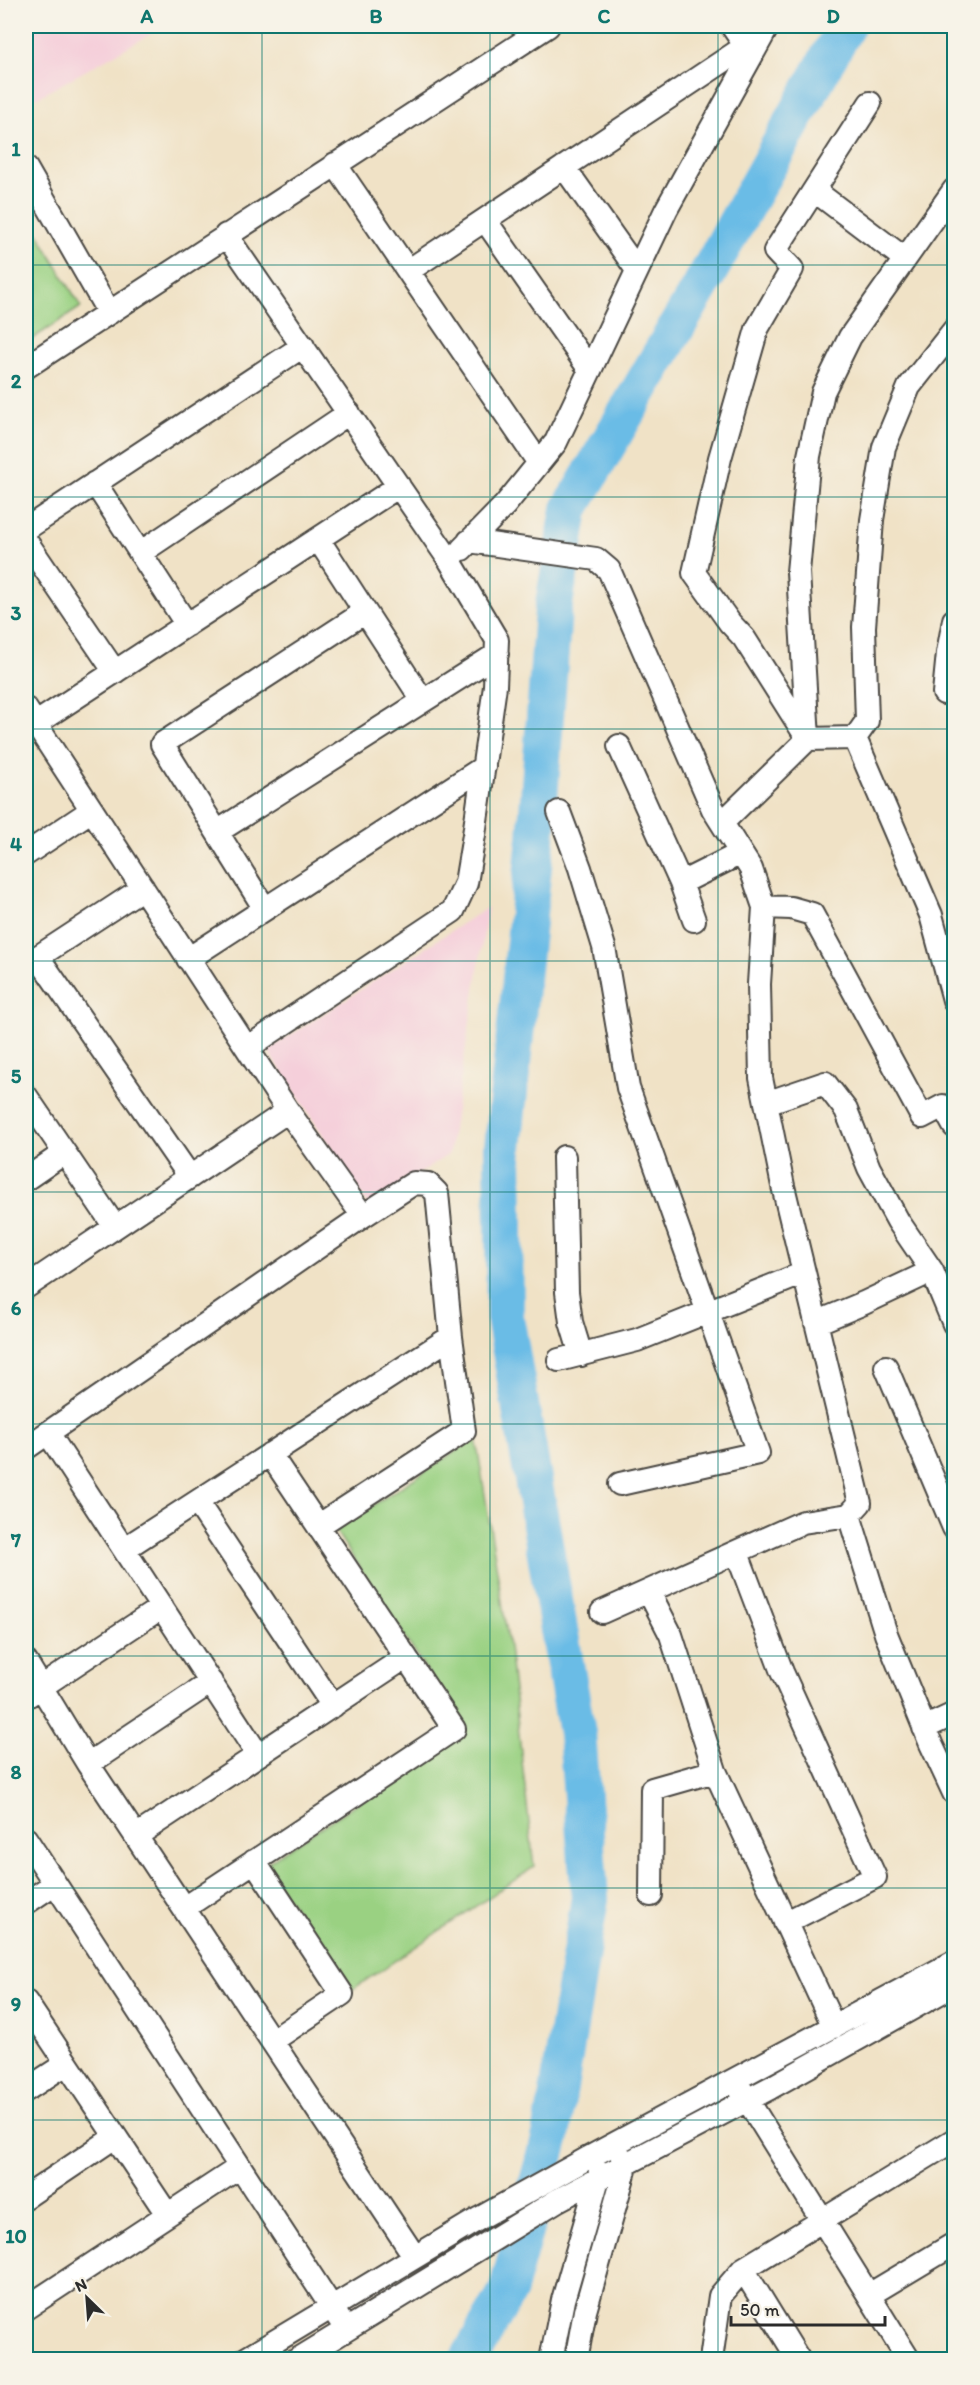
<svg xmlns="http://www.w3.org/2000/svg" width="980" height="2385" viewBox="0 0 980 2385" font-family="Itim,sans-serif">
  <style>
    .built { fill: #f5cfda }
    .green { fill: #9ad182; stroke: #627e56; stroke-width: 1.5 }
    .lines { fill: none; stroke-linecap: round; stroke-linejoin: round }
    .river { stroke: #6abce6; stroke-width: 38 }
    .minor-casing { stroke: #494642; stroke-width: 26 }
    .minor { stroke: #fff; stroke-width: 22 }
    .grid { fill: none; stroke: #0f766e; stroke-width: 1.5; stroke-opacity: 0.55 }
    .neatline { fill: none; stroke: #0f766e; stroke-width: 2 }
    .grid-label { font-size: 20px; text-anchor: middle; font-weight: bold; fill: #0f766e }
  </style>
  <rect width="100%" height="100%" fill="#f7f3e8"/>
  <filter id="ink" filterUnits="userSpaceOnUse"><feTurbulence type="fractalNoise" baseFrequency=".0167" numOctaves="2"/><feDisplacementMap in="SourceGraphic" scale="12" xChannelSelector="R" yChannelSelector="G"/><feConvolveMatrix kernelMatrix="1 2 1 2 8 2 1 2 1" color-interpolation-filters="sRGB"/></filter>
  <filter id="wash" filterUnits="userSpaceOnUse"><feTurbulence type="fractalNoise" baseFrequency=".008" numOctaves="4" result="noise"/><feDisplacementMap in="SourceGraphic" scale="24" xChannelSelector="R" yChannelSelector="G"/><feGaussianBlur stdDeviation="1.35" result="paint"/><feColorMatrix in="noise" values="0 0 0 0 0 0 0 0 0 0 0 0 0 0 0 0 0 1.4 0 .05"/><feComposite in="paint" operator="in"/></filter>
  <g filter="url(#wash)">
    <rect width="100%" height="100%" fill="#f0e2c6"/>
    <path class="built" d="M26 26H165L26 104Z
      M488 907 449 1154 369 1207 268 1050Z"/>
    <path class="green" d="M26 213 81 307 26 343Z
      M476 1438 509 1646 534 1867 350 1991 265 1864 466 1731 335 1530Z"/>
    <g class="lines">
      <path class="river" d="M468 2360 507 2292 551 2136 590 1898 577 1733 505 1317 503 1147 536 839 553 610 570 509 707 275 846 26"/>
    </g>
  </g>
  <g filter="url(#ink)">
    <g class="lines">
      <g class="minor-casing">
        <path id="minor" d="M732 26 752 55
          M335 164 539 463
          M564 167 637 270
          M26 168 109 313
          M815 191 905 259
          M485 220 590 370
          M226 235 450 561 497 640 495 686 474 835 466 883 453 911 247 1048
          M408 271 746 46
          M26 367 548 26
          M95 483 187 625
          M26 529 303 346
          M318 539 423 701
          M26 541 115 672
          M469 541 596 559 609 570 713 809 751 869 764 907 759 984 761 1078 783 1186 860 1503 849 1515 886 1634 931 1744 954 1793
          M462 549 505 505 556 442 666 210 768 26
          M140 553 349 413
          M944 693 948 653 954 620
          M26 709 288 1111 363 1216
          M35 724 399 486
          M808 738 798 572 809 456 823 392 850 337 954 190
          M855 738 867 721 864 627 872 520 884 447 909 387 954 330
          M808 739 744 638 730 623 694 573 720 458 757 329 792 269 775 251 870 103
          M619 746 681 883 694 920
          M559 812 580 868 604 947 628 1088 758 1453 620 1484
          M722 823 808 739 855 738 931 915 954 1000
          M217 832 497 654
          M26 854 92 810
          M681 883 741 853
          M764 907 791 908 812 914 922 1117 943 1106 954 1126
          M265 909 162 744 365 612
          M38 957 190 1177
          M188 959 484 767
          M27 964 143 888
          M26 1096 115 1227
          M766 1103 825 1083 846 1110 869 1168 898 1221 932 1271 954 1324
          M564 1157 567 1292 571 1322 581 1355
          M26 1179 64 1153
          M26 1287 288 1111
          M816 1323 864 1303 932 1271
          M559 1360 637 1340 804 1273
          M886 1367 954 1528
          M48 1433 258 1755
          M26 1448 363 1216 414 1183 428 1184 437 1193 451 1337 464 1431 318 1526
          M197 1502 333 1706
          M124 1549 451 1337
          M737 1553 782 1672 875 1877 785 1923
          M649 1592 671 1635 715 1771 834 2027
          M602 1612 803 1522 849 1515
          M26 1662 88 1764 415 2257
          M26 1697 162 1607
          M924 1728 954 1714
          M88 1764 211 1682
          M136 1836 406 1657
          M26 1839 340 2320
          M254 1861 342 1994 272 2041
          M651 1895 652 1789 715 1771
          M26 1903 54 1884
          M184 1908 454 1729 270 1454
          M26 2002 167 2214
          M740 2088 909 2360
          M26 2090 66 2064
          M26 2197 115 2137
          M743 2269 799 2360
          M869 2295 954 2244
          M26 2308 240 2167
          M244 2360 480 2218 588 2158 954 1962
          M297 2360 558 2200 770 2088 954 1985
          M551 2360 563 2300 600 2172
          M576 2360 585 2311 627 2163 622 2158
          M711 2360 720 2296 743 2269 954 2140"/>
      </g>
      <use href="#minor" class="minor"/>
    </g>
  </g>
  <path class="grid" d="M262 26V2360M490 26V2360M718 26V2360M26 265H954M26 497H954M26 729H954M26 961H954M26 1192H954M26 1424H954M26 1656H954M26 1888H954M26 2120H954"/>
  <rect width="980" height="2385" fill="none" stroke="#f7f3e8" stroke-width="66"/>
  <g transform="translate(87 2298) rotate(335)" stroke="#f7f3e8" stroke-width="4.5" paint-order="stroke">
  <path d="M0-4.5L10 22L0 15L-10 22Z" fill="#2b2b2b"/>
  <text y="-9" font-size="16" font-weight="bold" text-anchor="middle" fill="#2b2b2b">N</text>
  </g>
  <path d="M731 2316v9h154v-9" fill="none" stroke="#2b2b2b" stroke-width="3"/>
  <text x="740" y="2316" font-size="18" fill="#2b2b2b" stroke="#f7f3e8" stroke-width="4.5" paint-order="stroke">50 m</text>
  <rect x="33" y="33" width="914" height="2319" class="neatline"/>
  <g class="grid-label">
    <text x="147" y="23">A</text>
    <text x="376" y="23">B</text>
    <text x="604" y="23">C</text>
    <text x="833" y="23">D</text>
    <text x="16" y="156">1</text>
    <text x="16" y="388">2</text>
    <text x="16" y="620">3</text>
    <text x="16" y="851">4</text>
    <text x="16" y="1083">5</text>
    <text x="16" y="1315">6</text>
    <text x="16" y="1547">7</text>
    <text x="16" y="1779">8</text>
    <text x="16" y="2011">9</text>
    <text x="16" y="2243">10</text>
  </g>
</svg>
